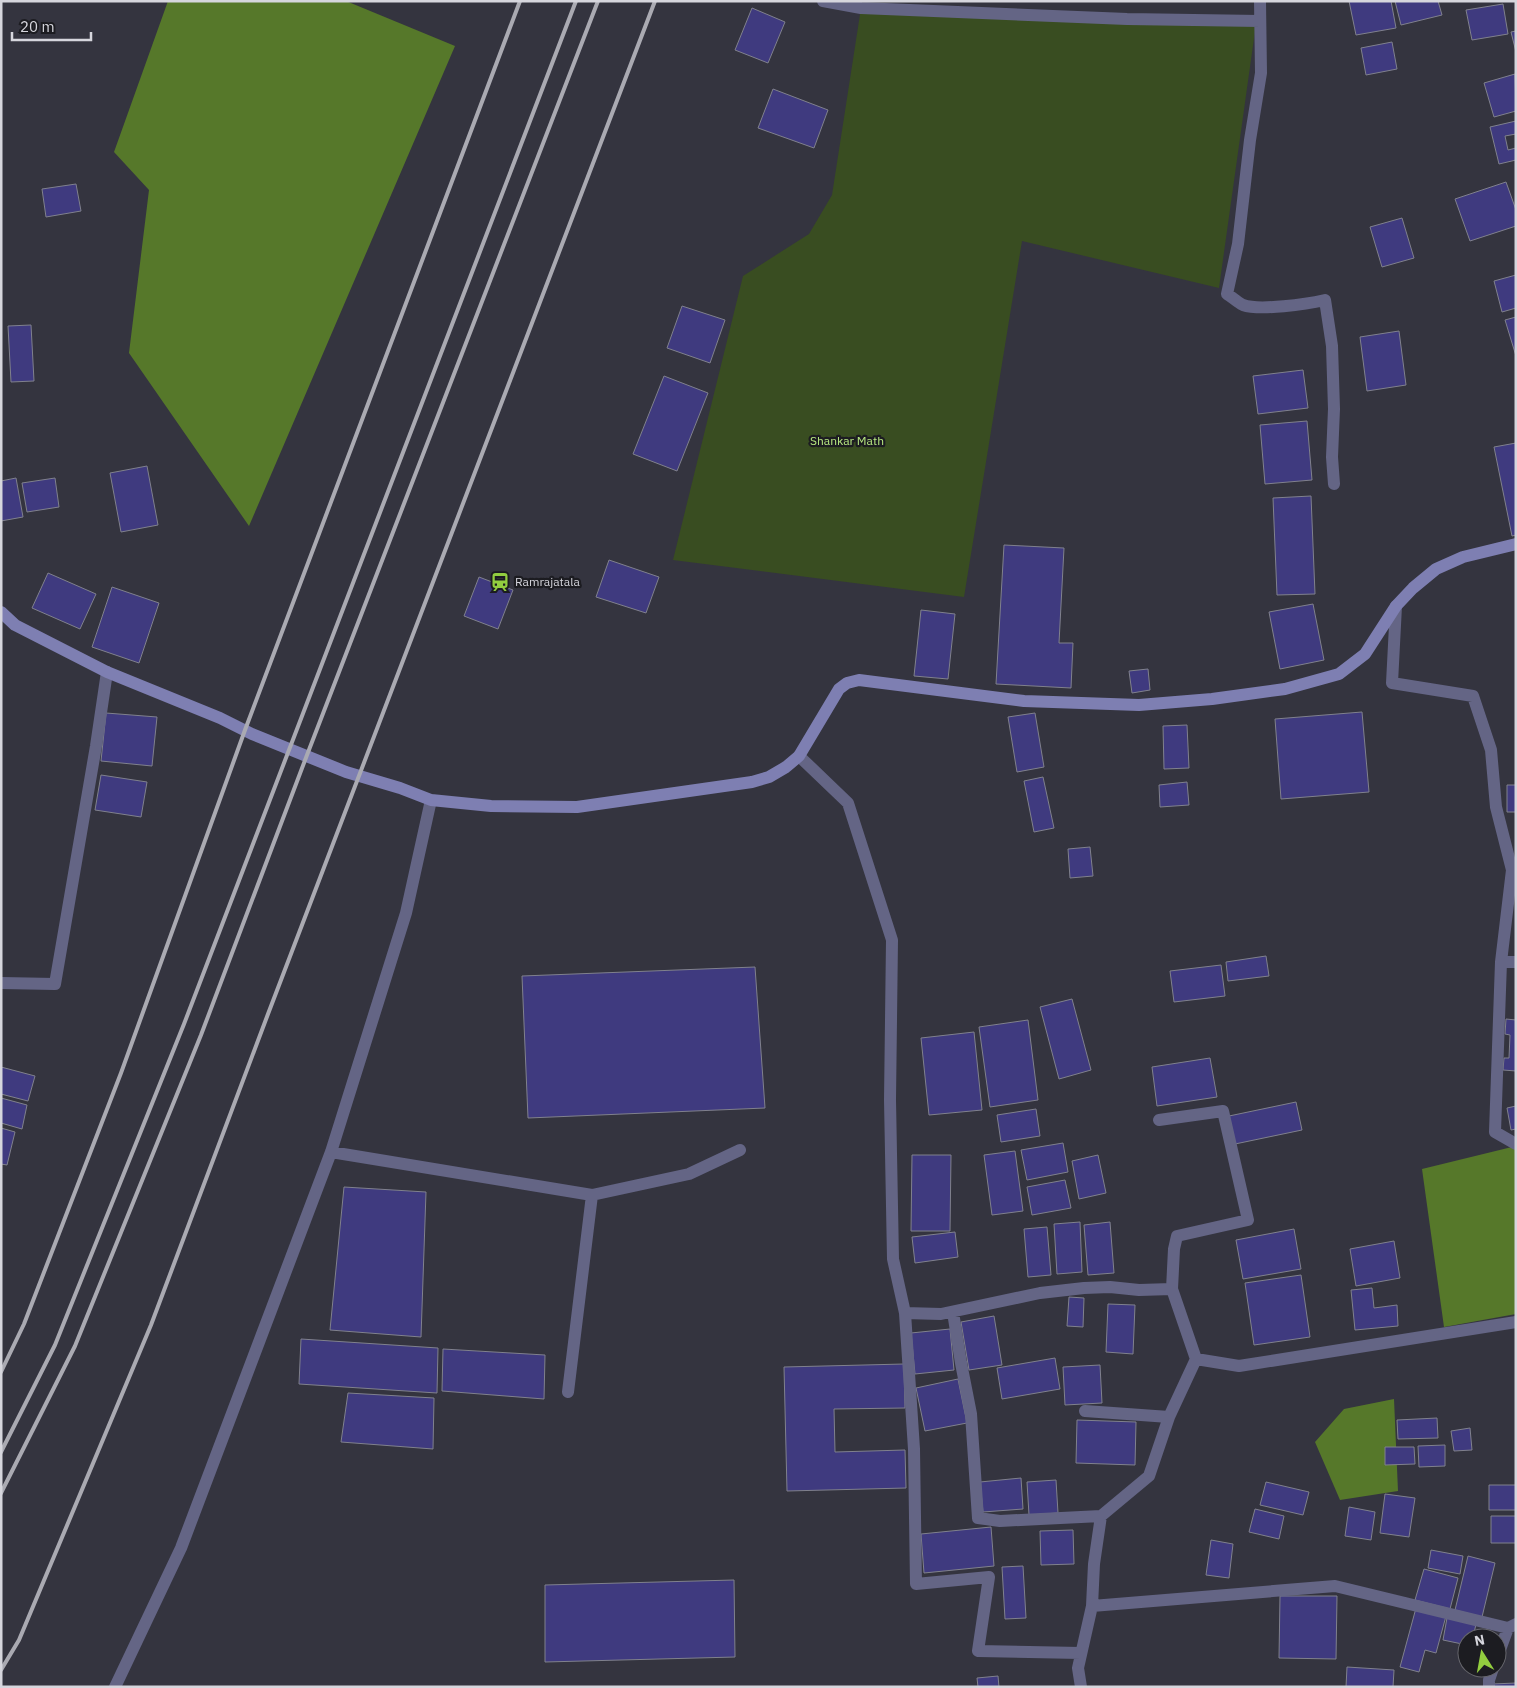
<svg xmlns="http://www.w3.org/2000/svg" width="1517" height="1688" viewBox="0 0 1517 1688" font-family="'IBM Plex Sans',sans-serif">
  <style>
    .green { fill: #394d21 }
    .water { fill: #56782a }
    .building { fill: #3f3a7f; stroke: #80818d }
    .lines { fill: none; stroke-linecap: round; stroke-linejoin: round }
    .street { stroke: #646585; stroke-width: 12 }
    .secondary { stroke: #7e7fb2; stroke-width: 12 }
    .rail { stroke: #aaaab2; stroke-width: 4 }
    .labels { text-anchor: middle; stroke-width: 4.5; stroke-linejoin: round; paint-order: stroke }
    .park-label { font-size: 12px; fill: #b8e981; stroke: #1c1c21 }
    .poi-label { font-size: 12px; fill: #d6d6dd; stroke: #1c1c21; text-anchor: start }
  </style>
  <rect width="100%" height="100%" fill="#34343f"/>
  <path class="green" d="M861 8 1256 24 1219 288 1022 241 964 597 673 560 743 276 809 234 832 195Z"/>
  <path class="water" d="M168 1H346L455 46 249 526 129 353 149 190 114 152Z
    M1516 1146V1314L1444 1327 1422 1169Z
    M1394 1399 1398 1491 1340 1500 1315 1442 1344 1409Z"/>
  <path class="building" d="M1349 1H1391L1396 28 1356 35Z
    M1395 1H1438L1442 15 1401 25Z
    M1503 4 1508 34 1472 40 1466 10Z
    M752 8 785 22 768 63 735 50Z
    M1516 31V52L1511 32Z
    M1392 42 1397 69 1366 75 1361 48Z
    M1515 74 1516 111 1494 117 1484 83Z
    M773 89 828 110 814 148 758 128Z
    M1516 121V134L1505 136 1508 150 1516 148V160L1499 164 1490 127Z
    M1506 182 1516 210V226L1470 241 1455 199Z
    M76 184 81 211 46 217 42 189Z
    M1402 218 1414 258 1382 267 1370 227Z
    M1516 275V308L1502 312 1494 281Z
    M682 306 725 320 710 363 667 348Z
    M1516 317V356L1505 320Z
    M31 325 34 381 11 382 8 326Z
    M1399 331 1406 385 1367 391 1360 337Z
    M1303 370 1308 408 1258 414 1253 376Z
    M664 376 708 393 677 471 633 454Z
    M1307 421 1312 480 1265 484 1260 425Z
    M1516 443V535L1512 536 1494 447Z
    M147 466 158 525 121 532 110 473Z
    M16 478 23 517 1 521V481Z
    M55 478 59 507 27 512 22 483Z
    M1311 496 1315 594 1277 595 1273 498Z
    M1004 545 1064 548 1059 643H1073L1071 688 996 684Z
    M609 560 659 577 646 613 596 597Z
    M48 573 96 594 80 629 32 608Z
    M479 577 513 590 498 629 464 616Z
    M112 587 159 603 139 663 92 647Z
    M1313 604 1324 660 1280 669 1269 612Z
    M921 610 955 614 948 679 914 676Z
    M1148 669 1150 690 1132 693 1129 671Z
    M1362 712 1369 792 1281 799 1275 719Z
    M106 713 157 717 152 766 101 761Z
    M1035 713 1044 767 1017 772 1008 717Z
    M1187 725 1189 768 1164 769 1163 726Z
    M101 775 147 782 141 817 95 810Z
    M1043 777 1054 828 1034 832 1024 781Z
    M1187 782 1189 805 1160 807 1159 785Z
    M1507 785H1516V812H1507Z
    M1090 847 1093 876 1070 878 1068 849Z
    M1266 956 1269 976 1228 981 1226 962Z
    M1221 965 1225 996 1174 1002 1170 971Z
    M755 967 765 1108 528 1118 522 976Z
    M1072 999 1091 1070 1059 1079 1040 1007Z
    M1506 1019 1516 1020V1071L1503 1070 1504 1058H1509L1510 1035 1505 1034Z
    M1028 1020 1038 1100 990 1107 979 1027Z
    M974 1032 982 1110 929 1115 921 1038Z
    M1210 1058 1217 1097 1157 1106 1152 1067Z
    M1 1067 35 1076 28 1101 1 1094Z
    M1 1098 27 1105 22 1129 1 1123Z
    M1296 1102 1302 1130 1235 1144 1229 1116Z
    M1516 1106V1129L1511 1130 1507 1108Z
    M1036 1109 1040 1136 1001 1142 997 1115Z
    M1 1128 15 1132 7 1165 1 1164Z
    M1063 1143 1068 1172 1027 1180 1021 1150Z
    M1015 1151 1023 1211 992 1215 984 1155Z
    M912 1155H951L950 1231H911Z
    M1098 1155 1106 1193 1079 1199 1072 1161Z
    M1065 1180 1071 1208 1032 1215 1027 1187Z
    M344 1187 426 1192 421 1337 330 1330Z
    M1080 1222 1082 1272 1057 1274 1054 1224Z
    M1110 1222 1114 1273 1088 1275 1084 1225Z
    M1047 1227 1051 1275 1028 1277 1024 1229Z
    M1294 1229 1301 1269 1243 1279 1236 1240Z
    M955 1232 958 1257 915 1263 912 1237Z
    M1394 1241 1400 1278 1356 1286 1350 1249Z
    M1301 1275 1310 1337 1254 1345 1245 1283Z
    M1372 1288 1374 1308 1397 1305 1398 1326 1355 1330 1351 1290Z
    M1069 1297 1084 1298 1083 1327 1067 1326Z
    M1108 1304 1135 1305 1133 1354 1106 1352Z
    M994 1316 1002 1365 969 1370 961 1322Z
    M950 1329 954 1370 915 1374 911 1333Z
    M301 1339 438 1348 437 1393 299 1384Z
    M443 1349 545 1355 544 1399 442 1391Z
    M1055 1358 1060 1389 1002 1399 997 1368Z
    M904 1364 905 1408 834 1409 835 1452 905 1450 906 1488 787 1491 784 1367Z
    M1100 1365 1102 1403 1065 1405 1063 1367Z
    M958 1379 967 1423 925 1431 916 1388Z
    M348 1393 434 1398 433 1449 341 1442Z
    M1437 1418 1438 1438 1398 1439 1397 1420Z
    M1077 1420 1136 1422 1135 1465 1076 1463Z
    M1470 1428 1472 1450 1454 1451 1451 1431Z
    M1445 1445V1466L1419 1467 1418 1446Z
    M1385 1447H1414L1415 1464 1385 1465Z
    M1021 1478 1023 1509 983 1512 980 1482Z
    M1056 1480 1058 1513 1029 1515 1027 1482Z
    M1266 1482 1309 1492 1303 1515 1260 1505Z
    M1489 1485H1516V1510H1489Z
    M1385 1494 1415 1498 1409 1537 1380 1533Z
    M1349 1507 1375 1512 1371 1540 1345 1536Z
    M1255 1509 1284 1516 1279 1539 1249 1532Z
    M1491 1516H1516V1543H1491Z
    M991 1527 994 1566 924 1573 921 1534Z
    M1073 1530 1074 1564 1041 1565 1040 1531Z
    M1211 1540 1233 1544 1229 1578 1206 1575Z
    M1431 1550 1463 1556 1460 1574 1428 1568Z
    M1468 1556 1495 1563 1482 1617 1455 1610Z
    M1023 1566 1026 1618 1005 1619 1002 1567Z
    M1424 1569 1458 1578 1450 1609 1415 1600Z
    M734 1580 735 1657 545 1662V1585Z
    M1280 1596H1337L1336 1659 1279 1658Z
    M1416 1608 1446 1616 1436 1653 1425 1650 1419 1672 1400 1667Z
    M1447 1618 1476 1624 1473 1638H1467V1645L1443 1640Z
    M1347 1667 1394 1670 1393 1687H1346Z
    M998 1676 999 1687H978L977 1678Z
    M1516 1683V1687H1492V1684Z"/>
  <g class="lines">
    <path class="street" d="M823 1 861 8 1127 19 1260 21
      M1260 1 1261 73 1250 140 1238 244 1227 294C1232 297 1237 302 1243 305 1260 311 1307 304 1325 300L1332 346 1334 409 1332 457 1334 484
      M1396 606 1392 683 1473 696 1491 750 1496 807 1512 870 1501 962 1495 1132 1516 1144
      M799 756 848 803 892 940 890 1100 893 1259 905 1313 941 1314 1040 1293 1084 1288 1110 1287 1139 1290 1172 1289 1174 1249 1177 1236 1248 1220 1223 1111 1159 1120
      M1501 962H1516
      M1 983 55 984 96 746 107 672
      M331 1152 592 1195 689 1174 740 1150
      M1172 1289 1196 1359 1239 1366 1516 1322
      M953 1312 961 1363 971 1414 978 1518 1000 1521 1101 1516
      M905 1313 914 1449 916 1584 989 1577 978 1651 1081 1653
      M568 1392 592 1195
      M1085 1411 1169 1417
      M1092 1606 1094 1564 1101 1516 1149 1476 1169 1417 1196 1359
      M1497 1658 1508 1628 1516 1624
      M115 1687 181 1548 331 1152 406 913 431 800
      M1081 1687 1078 1668 1092 1606 1335 1586 1508 1628
      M1489 1687V1680L1493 1668"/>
    <path class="secondary" d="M1 612 15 625 107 672 220 718 252 734 346 772 400 788 431 800 491 806 577 807 752 782 769 777 786 767 799 756 839 689 847 683 859 680 1024 701 1139 705 1212 699 1285 689 1339 674 1365 654 1396 606 1413 588 1436 569 1463 557 1516 544"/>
    <path class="rail" d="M1 1372 24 1324 121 1073 245 730 520 1
      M1 1452 55 1345 184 1024 576 1
      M1 1493 75 1346 201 1035 307 755 598 1
      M1 1670 19 1640 151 1325 268 1014 655 1"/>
  </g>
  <defs>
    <g id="station-bare" transform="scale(1.5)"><path d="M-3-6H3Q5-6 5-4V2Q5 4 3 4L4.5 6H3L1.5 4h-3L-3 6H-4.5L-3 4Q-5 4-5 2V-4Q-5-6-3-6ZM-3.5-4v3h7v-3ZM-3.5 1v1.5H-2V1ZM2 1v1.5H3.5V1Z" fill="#92cd3f" stroke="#1c1c21" stroke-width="2.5" paint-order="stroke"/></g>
  </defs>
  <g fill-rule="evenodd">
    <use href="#station-bare" x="500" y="582"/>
  </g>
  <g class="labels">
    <g class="park-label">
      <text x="847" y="445">Shankar Math</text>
    </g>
    <g class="poi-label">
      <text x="515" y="586">Ramrajatala</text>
    </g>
  </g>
  <rect width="1517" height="1688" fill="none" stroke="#d6d6dd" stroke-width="5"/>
  <g transform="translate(1482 1653) rotate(349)"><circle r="24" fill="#1c1c21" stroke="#66666c"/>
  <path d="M0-4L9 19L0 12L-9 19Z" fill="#92cd3f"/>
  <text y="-8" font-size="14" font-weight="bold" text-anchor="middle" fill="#d6d6dd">N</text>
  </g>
  <path d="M12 32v8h79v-8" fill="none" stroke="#d6d6dd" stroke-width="2.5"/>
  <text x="20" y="32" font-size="15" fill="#d6d6dd" stroke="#1c1c21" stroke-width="4" paint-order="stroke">20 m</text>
</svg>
